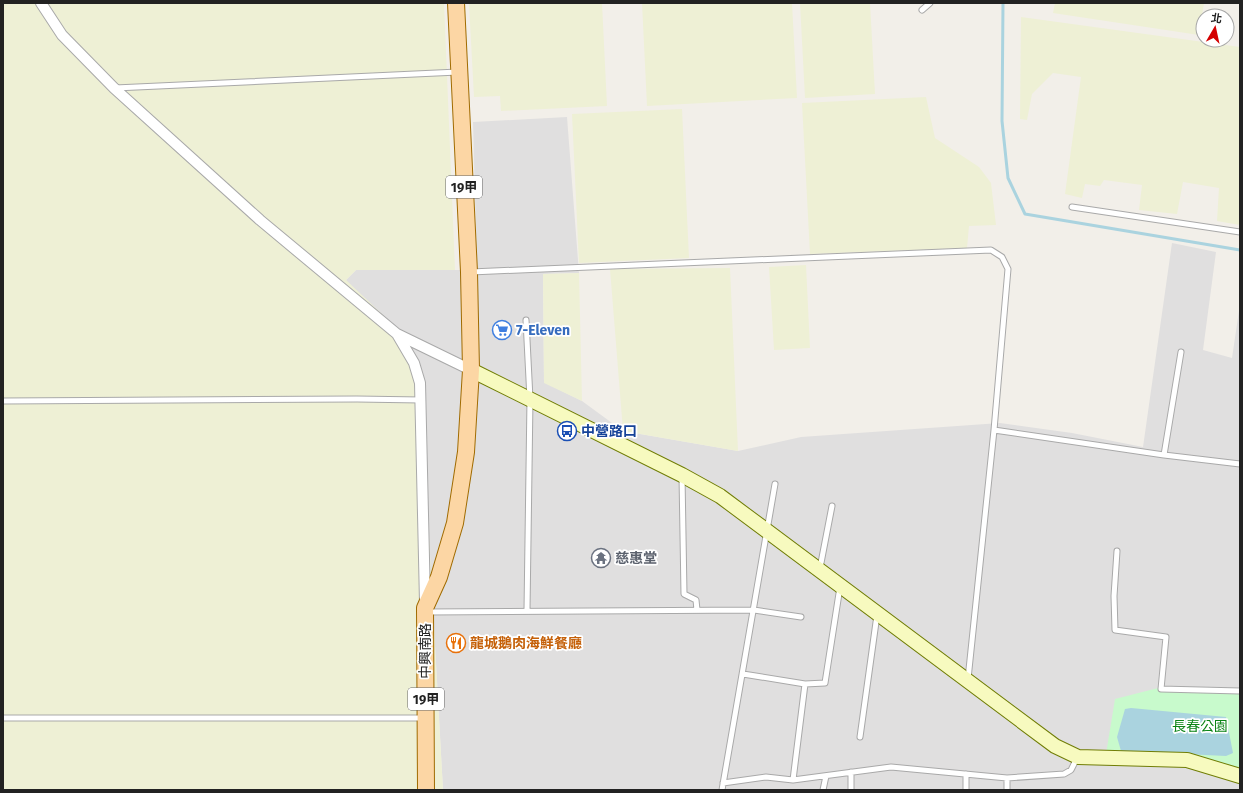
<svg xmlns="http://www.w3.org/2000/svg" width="1243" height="793" viewBox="0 0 1243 793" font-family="'Fira Sans','Noto Sans TC',sans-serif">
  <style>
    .residential { fill: #e0dfdf }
    .farmland { fill: #eef0d5 }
    .park { fill: #c8facc }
    .water { fill: #aad3df }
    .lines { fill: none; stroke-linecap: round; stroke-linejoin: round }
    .stream { stroke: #aad3df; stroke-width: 3 }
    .lane-casing { stroke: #a9a9a9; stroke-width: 7 }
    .street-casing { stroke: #a9a9a9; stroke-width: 12 }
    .secondary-casing { stroke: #707d05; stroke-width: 16 }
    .primary-casing { stroke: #a06b00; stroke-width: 18 }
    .lane { stroke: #fff; stroke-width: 5 }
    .street { stroke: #fff; stroke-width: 10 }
    .secondary { stroke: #f7fabf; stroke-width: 14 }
    .primary { stroke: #fcd6a4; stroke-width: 16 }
    .labels { text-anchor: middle; stroke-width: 3.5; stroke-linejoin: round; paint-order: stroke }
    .shield { fill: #fff; stroke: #646464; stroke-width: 1 }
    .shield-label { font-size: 13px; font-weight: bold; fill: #222 }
    .shop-label { font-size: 14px; font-weight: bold; fill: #366cbe; stroke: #fff; text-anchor: start }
    .transit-label { font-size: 14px; font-weight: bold; fill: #164399; stroke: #fff; text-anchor: start }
    .worship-label { font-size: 14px; font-weight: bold; fill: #5b616d; stroke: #fff; text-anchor: start }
    .food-label { font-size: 14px; font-weight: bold; fill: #c56008; stroke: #fff; text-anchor: start }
    .street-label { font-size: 14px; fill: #222; stroke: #fff }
    .park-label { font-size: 14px; fill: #0c8416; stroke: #fff }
  </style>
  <rect width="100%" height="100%" fill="#f2efe9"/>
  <path class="residential" d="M567 117 579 273 543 274 544 382 582 401 623 431 738 451 801 437 1000 423 1072 433 1143 447 1172 243 1216 252 1203 350 1232 358 1240 304V790H443L421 392 346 280 356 270H477L473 122Z"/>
  <path class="farmland" d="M3 3H444L455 270H356L346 280 401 332 421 392 443 790H3Z
    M490 3H602L607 106 501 111 500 96 474 97 469 4Z
    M642 3H792L797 98 647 106Z
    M800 3H870L875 94 805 98Z
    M1055 3H1204L1199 35 1053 13Z
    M1021 17 1240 47V225L1217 221 1219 188 1183 182 1177 214 1139 210 1142 185 1104 180 1100 186 1085 184 1082 198 1065 194 1081 77 1053 73 1032 94 1027 120 1020 119Z
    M926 97 935 138 979 167 991 183 996 225 969 226 967 248 810 254 802 103Z
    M682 109 689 258 579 263 572 114Z
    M806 265 810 348 774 350 769 267Z
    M730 268 738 451 623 431 610 269Z
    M579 273 582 401 544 383 543 274Z"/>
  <path class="park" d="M1162 687 1240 691V769L1105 760 1115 699Z"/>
  <path class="water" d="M1131 708 1226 717 1233 753 1226 756 1121 751 1117 737 1125 709Z"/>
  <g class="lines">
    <path class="stream" d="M1003 3 1002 121 1008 178 1025 214 1240 250"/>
    <g class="lane-casing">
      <path id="lane" d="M922 10 930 3
        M115 88 458 72
        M1072 207 1240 232
        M471 272 991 250 1002 257 1008 269 994 430 1164 455 1240 464
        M526 320 530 399 527 610
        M3 401 357 399 421 400
        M1164 455 1181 352
        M682 476 684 594 696 600 697 610
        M1117 551 1114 596 1115 630 1166 637 1161 689 1240 691
        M820 568 832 506
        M427 612 754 610 801 617
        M743 674 805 684
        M968 679 994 430
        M3 718H423
        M860 737 877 615
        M1007 778V790
        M793 780 805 684 825 683 840 587
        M723 783 766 777 793 780 891 767 1007 778 1064 774 1071 770 1077 758
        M722 790 775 484
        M823 790 826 776
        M851 790V772
        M966 790V774"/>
    </g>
    <g class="street-casing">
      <path id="street" d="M41 3 62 35 114 88 260 220 397 334 471 370
        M397 334 414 363 420 383 425 602"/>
    </g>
    <g class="secondary-casing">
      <path id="secondary" d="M471 370 682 475 720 496 1055 746 1078 757 1187 760 1240 776"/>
    </g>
    <g class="primary-casing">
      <path id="primary" d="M426 790 425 608 439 577 455 523 466 452 471 370 469 272 456 3"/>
    </g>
    <use href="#lane" class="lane"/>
    <use href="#street" class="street"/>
    <use href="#secondary" class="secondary"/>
    <use href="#primary" class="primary"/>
  </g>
  <defs>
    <g id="supermarket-ring" transform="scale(1)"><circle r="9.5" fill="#fff" stroke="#3f7fe0" stroke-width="1.5"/><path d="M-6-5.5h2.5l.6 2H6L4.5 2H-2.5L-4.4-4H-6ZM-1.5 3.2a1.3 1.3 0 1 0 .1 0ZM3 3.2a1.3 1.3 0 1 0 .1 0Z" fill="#3f7fe0"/></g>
    <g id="bus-ring" transform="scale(1)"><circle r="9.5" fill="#fff" stroke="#1a4fb4" stroke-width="1.5"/><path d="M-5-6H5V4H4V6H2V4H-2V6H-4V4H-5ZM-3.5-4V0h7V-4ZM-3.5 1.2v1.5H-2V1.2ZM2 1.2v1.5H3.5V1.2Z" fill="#1a4fb4"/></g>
    <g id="temple-ring" transform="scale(1)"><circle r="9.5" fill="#fff" stroke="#6b7280" stroke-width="1.5"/><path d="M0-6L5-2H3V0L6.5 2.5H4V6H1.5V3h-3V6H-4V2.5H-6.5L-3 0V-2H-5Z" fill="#6b7280"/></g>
    <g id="restaurant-ring" transform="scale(1)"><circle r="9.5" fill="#fff" stroke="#e8710a" stroke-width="1.5"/><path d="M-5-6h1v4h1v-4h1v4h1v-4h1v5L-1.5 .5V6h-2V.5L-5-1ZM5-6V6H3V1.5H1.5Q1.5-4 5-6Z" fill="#e8710a"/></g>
  </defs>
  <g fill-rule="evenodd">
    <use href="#supermarket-ring" x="502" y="330"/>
    <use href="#bus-ring" x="567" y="431"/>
    <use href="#temple-ring" x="601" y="558"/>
    <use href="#restaurant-ring" x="456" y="643"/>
  </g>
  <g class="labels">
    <g class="shield">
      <rect x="446" y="176" width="36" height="22" rx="3"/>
      <rect x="408" y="688" width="36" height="22" rx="3"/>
    </g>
    <g class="shield-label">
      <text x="464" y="192">19甲</text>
      <text x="426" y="704">19甲</text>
    </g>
    <g class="shop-label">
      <text x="516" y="335">7-Eleven</text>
    </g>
    <g class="transit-label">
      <text x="581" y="436">中營路口</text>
    </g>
    <g class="worship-label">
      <text x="615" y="563">慈惠堂</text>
    </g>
    <g class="food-label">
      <text x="470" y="648">龍城鵝肉海鮮餐廳</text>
    </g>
    <g class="street-label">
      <text transform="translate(425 651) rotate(-90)" y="5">中興南路</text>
    </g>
    <g class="park-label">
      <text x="1200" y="731">長春公園</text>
    </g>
  </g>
  <rect width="1243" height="793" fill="none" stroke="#222222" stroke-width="8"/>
  <g transform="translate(1215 28) rotate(9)"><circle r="19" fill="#ffffff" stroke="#a7a7a7"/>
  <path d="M0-3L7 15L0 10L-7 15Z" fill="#d40000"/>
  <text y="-6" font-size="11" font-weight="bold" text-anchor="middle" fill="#222222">北</text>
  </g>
</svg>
